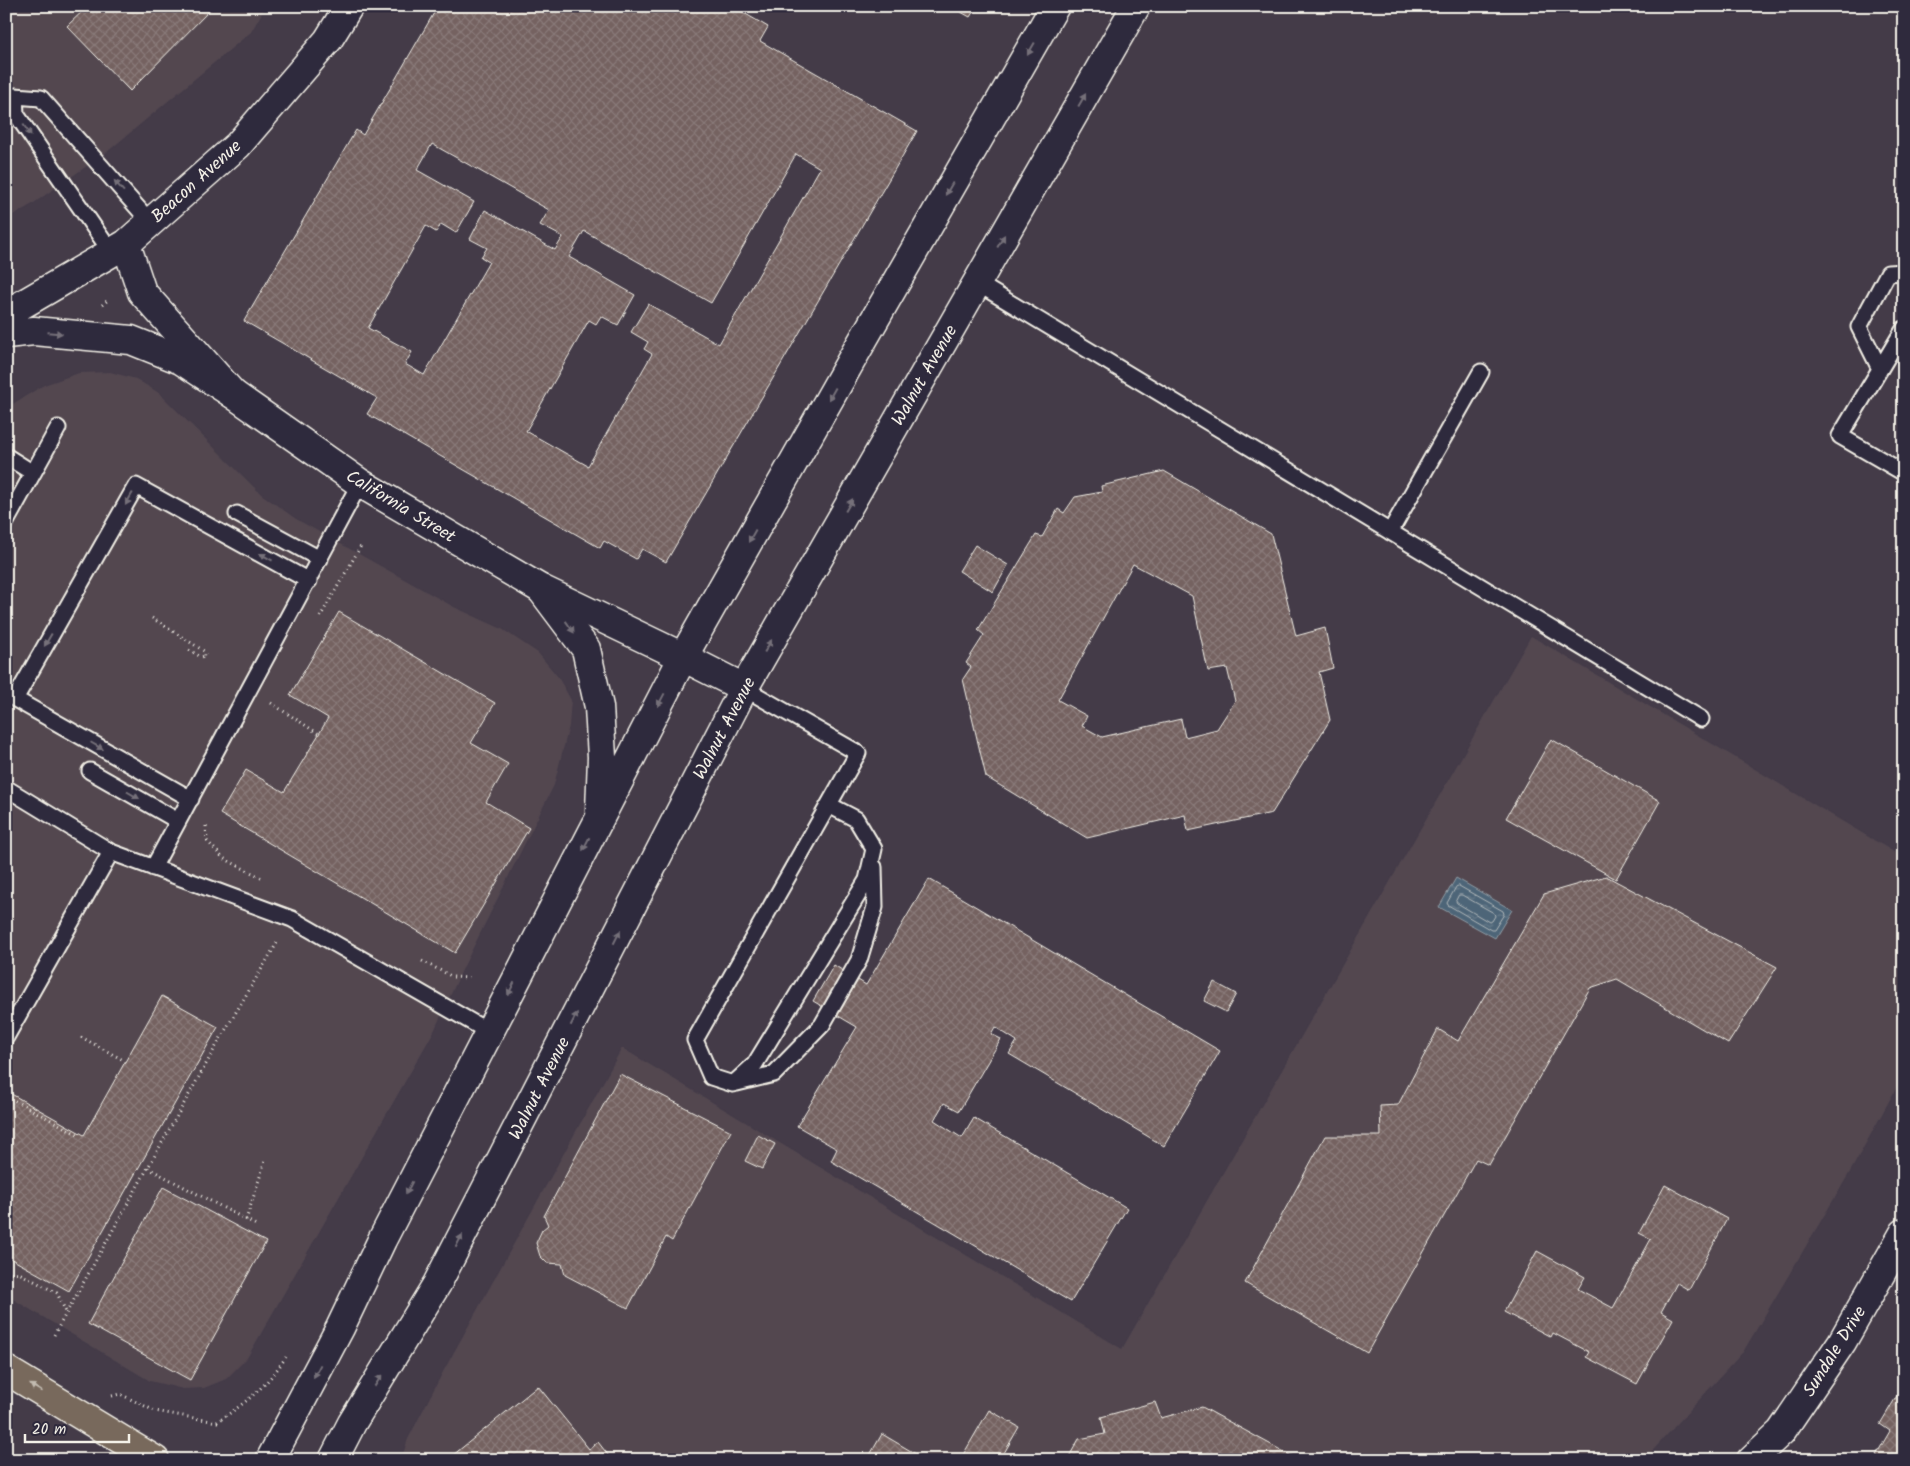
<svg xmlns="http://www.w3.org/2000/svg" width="1910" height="1466" viewBox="0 0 1910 1466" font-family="Kalam,sans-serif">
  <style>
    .built { fill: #524750 }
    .water { fill: url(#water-ripples); stroke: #909da5 }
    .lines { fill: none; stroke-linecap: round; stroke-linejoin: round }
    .shore { stroke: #b2b9bb; stroke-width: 1 }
    .building { fill: url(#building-cross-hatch); stroke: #f4f1e8; fill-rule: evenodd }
    .lane-casing { stroke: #f4f1e8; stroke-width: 19 }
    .street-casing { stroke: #f4f1e8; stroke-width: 31 }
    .secondary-casing { stroke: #f4f1e8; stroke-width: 31 }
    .primary-casing { stroke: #f4f1e8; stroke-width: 31 }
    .path { stroke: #f4f1e8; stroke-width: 3; stroke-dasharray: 1 4; stroke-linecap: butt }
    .lane { stroke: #2f2a3d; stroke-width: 15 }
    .street { stroke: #2f2a3d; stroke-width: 28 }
    .secondary { stroke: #2f2a3d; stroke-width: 28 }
    .primary { stroke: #78695c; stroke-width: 28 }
    .oneway { fill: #747079 }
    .oneway2 { fill: #c2bbb0 }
    .labels { text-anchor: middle; stroke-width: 4.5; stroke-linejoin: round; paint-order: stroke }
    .street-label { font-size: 18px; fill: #f4f1e8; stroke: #2f2a3d }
  </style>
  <defs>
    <pattern id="water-ripples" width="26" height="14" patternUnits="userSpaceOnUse" patternTransform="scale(1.25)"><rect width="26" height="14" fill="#4e6578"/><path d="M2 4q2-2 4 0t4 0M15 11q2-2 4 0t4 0" fill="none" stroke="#687c8b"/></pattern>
    <pattern id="building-cross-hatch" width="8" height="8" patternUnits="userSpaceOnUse" patternTransform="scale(1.25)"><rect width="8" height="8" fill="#746261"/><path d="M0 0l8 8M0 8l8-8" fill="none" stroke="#887978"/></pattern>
  </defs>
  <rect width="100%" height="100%" fill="#443b48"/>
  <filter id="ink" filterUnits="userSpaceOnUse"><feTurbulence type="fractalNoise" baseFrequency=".02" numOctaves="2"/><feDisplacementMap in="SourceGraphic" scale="10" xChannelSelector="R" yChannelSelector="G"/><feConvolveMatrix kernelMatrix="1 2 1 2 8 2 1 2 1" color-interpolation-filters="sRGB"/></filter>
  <g filter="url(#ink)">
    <path class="built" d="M6 6H266L251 32 107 152 31 205 6 219Z
      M110 372 136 379 159 393 261 494 296 519 454 607 502 629 538 653 558 677 571 700 569 726 554 785 463 968 434 1031 247 1358 226 1379 204 1388 183 1389 150 1381 6 1295V408L44 385 79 373Z
      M1531 636 1904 858V1074L1850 1172 1743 1352 1644 1460H401L408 1439 443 1372 622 1048 1122 1349Z"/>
    <path class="water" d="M1456 878 1512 910 1495 938 1439 907Z"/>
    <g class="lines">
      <path class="shore" d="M1459 886 1503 911 1504 914 1494 930H1491L1448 905 1447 903 1456 887Z
        M1459 895H1462L1494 913 1495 916 1492 921 1489 922 1457 903 1456 901Z"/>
    </g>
    <path class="building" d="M88 6H214L130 91 67 26Z
      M438 6H732L768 27 760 41 917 131 666 562 642 549 636 559 604 541 600 548 367 414 377 398 244 321 356 130 363 135ZM432 144 549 210 540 225 563 237 555 250 485 210 470 239 487 248 481 257 489 262 424 375 405 364 412 352 368 328 426 226 436 232 441 224 456 233 474 202 417 170ZM796 154 820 168 719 344 648 304 631 332 648 342 644 349 652 354 588 466 526 431 589 320 596 324 601 316 618 325 635 295 569 257 584 231 711 303Z
      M937 6H977L970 17 950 6 946 11Z
      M1164 471 1271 534 1296 636 1325 628 1333 668 1319 672 1330 720 1272 813 1188 831 1185 815 1087 838 986 777 963 679 971 667 966 663 984 635 978 630 1036 535 1042 537 1058 509 1064 513 1075 497 1102 492 1101 486ZM1133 564 1192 596 1208 671 1227 668 1235 701 1217 729 1185 737 1181 719 1102 737 1082 726 1087 716 1058 700Z
      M975 545 1008 565 993 592 959 571Z
      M339 612 495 703 471 743 508 764 486 802 529 828 455 953 220 814 246 770 284 792 319 734 328 718 290 695Z
      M1551 739 1660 801 1616 879 1506 818Z
      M1606 876 1777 967 1728 1044 1617 979 1590 988 1489 1165 1476 1159 1367 1353 1245 1283 1325 1136H1381L1380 1106 1398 1105 1438 1029 1458 1041 1544 894Z
      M929 879 1220 1051 1164 1146 1009 1054 1017 1041 995 1027 991 1034 1001 1039 959 1111 944 1103 934 1120 962 1138 974 1118 1127 1208 1071 1302 831 1161 837 1149 797 1126 857 1027 813 1001 834 965 866 985Z
      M1214 982 1236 994 1226 1012 1204 1001Z
      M162 996 218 1027 69 1291 6 1256V1091L84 1135Z
      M620 1074 731 1131 672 1241 666 1237 628 1308 565 1275 562 1264 547 1263 540 1256 536 1243 542 1230 548 1225 544 1216Z
      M758 1135 775 1144 762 1169 745 1161Z
      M1665 1185 1727 1219 1689 1290 1677 1283 1661 1312 1673 1319 1637 1384 1586 1357 1589 1352 1553 1333 1551 1337 1504 1312 1537 1251 1585 1277 1578 1289 1613 1308 1651 1239 1639 1233Z
      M163 1187 266 1242 190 1380 88 1324Z
      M1904 1384V1460H1884L1876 1455 1890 1431 1880 1424Z
      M538 1386 589 1449 598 1442 612 1460H447Z
      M1155 1402 1161 1418 1202 1407 1299 1460H1067L1079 1439 1105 1434 1101 1417Z
      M989 1410 1019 1427 1000 1460H960Z
      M882 1434 926 1460H867Z"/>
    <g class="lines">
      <g class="lane-casing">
        <path id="lane" d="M111 252 16 114 15 96 41 98 151 223
          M977 283 1701 719
          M1904 329 1840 436 1904 473
          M1880 369 1859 327 1888 273 1904 272
          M6 456 33 473
          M237 514 320 559
          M6 522 58 428
          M1390 532 1481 372
          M744 688 858 753 695 1040 711 1077 733 1084 755 1064 867 880 874 849 856 819 829 805
          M90 771 178 821
          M6 788 111 852 292 919 489 1032
          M191 799 15 699 136 486 309 581
          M153 868 360 483
          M6 1037 111 852
          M737 1083 774 1074 822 1025 859 960 875 907 874 867"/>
      </g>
      <g class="street-casing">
        <path id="street" d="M126 244 142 292 233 394 360 483 541 589 683 657 744 688
          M6 314 126 244 238 145 328 40 349 6
          M1751 1460 1781 1432 1842 1342 1904 1233"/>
      </g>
      <g class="secondary-casing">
        <path id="secondary" d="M6 334 34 331 131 340 181 360 233 394
          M541 589 586 649 599 707 602 757 600 811
          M270 1460 340 1328 382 1240 683 657 856 352 1055 6
          M333 1460 352 1423 437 1284 744 688 1136 6"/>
      </g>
      <g class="primary-casing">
        <path id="primary" d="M6 1370 155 1460"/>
      </g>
      <path class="path" d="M102 305 108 300
        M320 617 362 544
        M152 618 204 651 205 656
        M189 650 201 657 205 656
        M271 703 319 734
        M206 826 207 841 223 858 264 879
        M422 961 453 977 470 978
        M81 1037 125 1061
        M6 1096 79 1135
        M148 1168 258 1226
        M246 1220 265 1161
        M6 1272 19 1273 57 1293 66 1312
        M54 1335 223 1034 277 943
        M112 1396 120 1394 155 1411 217 1422C248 1401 265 1388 286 1357
        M375 1460V1451"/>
      <use href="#lane" class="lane"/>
      <use href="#street" class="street"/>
      <use href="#secondary" class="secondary"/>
      <use href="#primary" class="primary"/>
    </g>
    <defs><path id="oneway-solid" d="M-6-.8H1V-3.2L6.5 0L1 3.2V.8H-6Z" transform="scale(1.25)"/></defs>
    <g class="oneway">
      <use href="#oneway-solid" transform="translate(1031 49) rotate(120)"/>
      <use href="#oneway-solid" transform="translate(1082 100) rotate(-60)"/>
      <use href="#oneway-solid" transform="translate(27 130) rotate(56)"/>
      <use href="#oneway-solid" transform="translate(119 186) rotate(-131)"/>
      <use href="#oneway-solid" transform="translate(949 189) rotate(120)"/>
      <use href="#oneway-solid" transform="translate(1001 241) rotate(-60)"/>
      <use href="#oneway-solid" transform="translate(55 333) rotate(5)"/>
      <use href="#oneway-solid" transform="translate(832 394) rotate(119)"/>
      <use href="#oneway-solid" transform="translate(129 499) rotate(120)"/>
      <use href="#oneway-solid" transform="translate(849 505) rotate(-60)"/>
      <use href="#oneway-solid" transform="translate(752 536) rotate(119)"/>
      <use href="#oneway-solid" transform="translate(266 557) rotate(-151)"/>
      <use href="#oneway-solid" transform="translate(570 627) rotate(55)"/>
      <use href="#oneway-solid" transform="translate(48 640) rotate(120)"/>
      <use href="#oneway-solid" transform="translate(768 646) rotate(-60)"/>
      <use href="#oneway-solid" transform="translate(661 700) rotate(118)"/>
      <use href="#oneway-solid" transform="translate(97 746) rotate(30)"/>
      <use href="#oneway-solid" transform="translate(133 795) rotate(30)"/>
      <use href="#oneway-solid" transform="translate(586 844) rotate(117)"/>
      <use href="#oneway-solid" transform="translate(617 937) rotate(-63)"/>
      <use href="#oneway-solid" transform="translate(511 989) rotate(117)"/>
      <use href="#oneway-solid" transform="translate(574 1019) rotate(-63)"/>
      <use href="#oneway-solid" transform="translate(409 1188) rotate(117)"/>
      <use href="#oneway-solid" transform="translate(459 1241) rotate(-63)"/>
      <use href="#oneway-solid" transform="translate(317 1371) rotate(118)"/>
      <use href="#oneway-solid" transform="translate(378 1381) rotate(-58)"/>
    </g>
    <use class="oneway2" href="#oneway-solid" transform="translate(36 1388) rotate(-149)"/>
  </g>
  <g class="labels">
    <g class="street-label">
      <text transform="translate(196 181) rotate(-42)" y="6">Beacon Avenue</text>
      <text transform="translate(924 375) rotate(-60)" y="6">Walnut Avenue</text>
      <text transform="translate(401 506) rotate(31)" y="6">California Street</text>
      <text transform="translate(724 728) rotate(-62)" y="6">Walnut Avenue</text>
      <text transform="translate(539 1088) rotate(-63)" y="6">Walnut Avenue</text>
      <text transform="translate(1834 1351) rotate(-58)" y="6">Sundale Drive</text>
    </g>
  </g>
  <rect width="1910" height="1466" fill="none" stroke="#2f2a3d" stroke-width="25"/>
  <rect x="12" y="12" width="1885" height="1441" fill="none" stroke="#f4f1e8" stroke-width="2" filter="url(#ink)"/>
  <path d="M25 1434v8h104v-8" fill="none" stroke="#f4f1e8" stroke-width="2.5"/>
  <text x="32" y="1434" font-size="15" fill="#f4f1e8" stroke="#2f2a3d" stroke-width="4" paint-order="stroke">20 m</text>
</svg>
